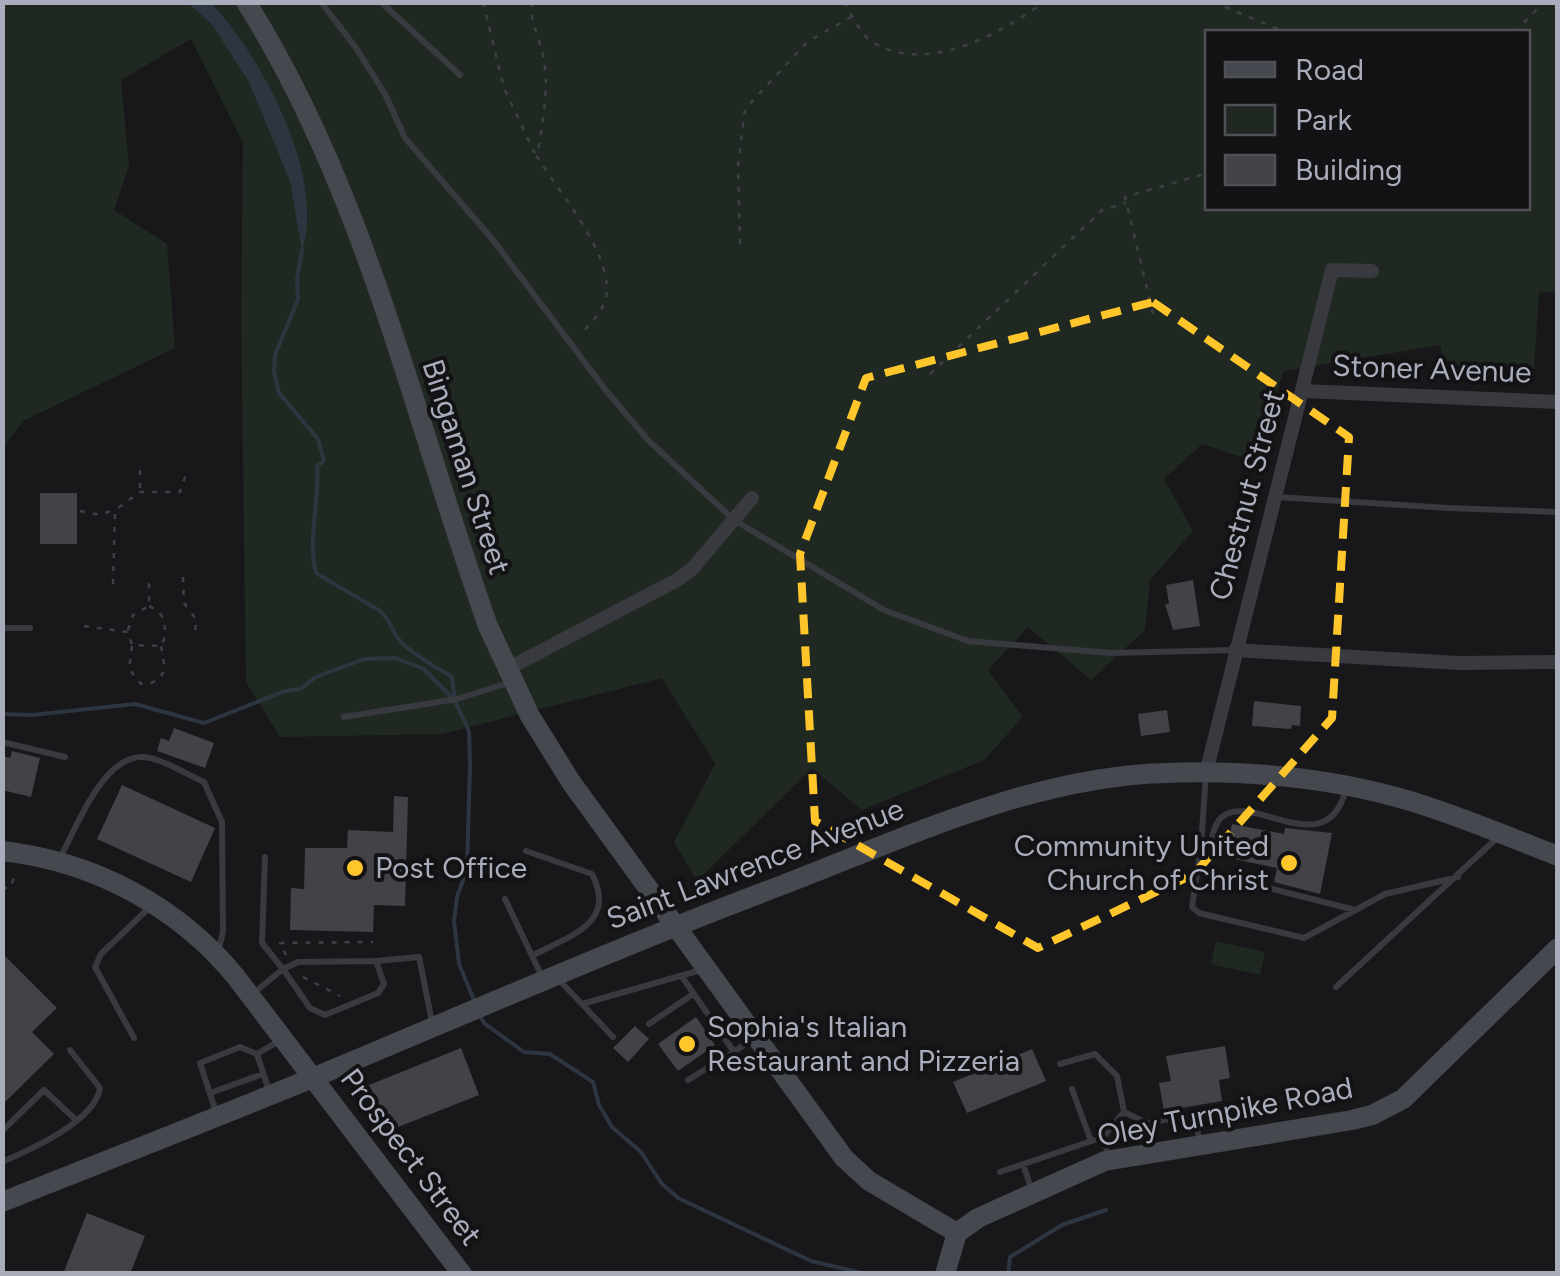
<svg xmlns="http://www.w3.org/2000/svg" width="1560" height="1276" viewBox="0 0 1560 1276" font-family="Figtree,sans-serif">
  <style>
    .green { fill: #1f2921; fill-rule: evenodd }
    .water { fill: #2d3640 }
    .lines { fill: none; stroke-linecap: round; stroke-linejoin: round }
    .stream { stroke: #2d3640; stroke-width: 4 }
    .building { fill: #424247 }
    .path { stroke: #3f4047; stroke-width: 2.5; stroke-dasharray: 5 8; stroke-linecap: butt }
    .lane { stroke: #393940; stroke-width: 6 }
    .street { stroke: #393940; stroke-width: 14 }
    .secondary { stroke: #464850; stroke-width: 20 }
    .marked { fill: none; stroke: #ffc62b; stroke-width: 8; stroke-dasharray: 20 12; stroke-linejoin: round }
    .poi-dot { fill: #ffc62b; stroke: #131315; stroke-width: 4 }
    .labels { text-anchor: middle; stroke-width: 8; stroke-linejoin: round; paint-order: stroke }
    .street-label { font-size: 30px; fill: #a9adbb; stroke: #131315 }
    .poi-label { font-size: 30px; fill: #a9adbb; stroke: #131315; text-anchor: start }
  </style>
  <rect width="100%" height="100%" fill="#18181a"/>
  <path class="green" d="M3 3H1557V291L1539 293 1534 369 1447 377 1440 345 1284 371 1253 461 1202 444 1164 479 1193 531 1150 580 1145 630 1091 680 1028 627 988 670 1023 717 984 760 862 810 812 768 697 881 674 842 715 764 662 678 442 734 280 737 246 682 241 318 243 143 191 39 121 80 129 165 114 210 167 244 175 348 25 420 3 447ZM1208 32H1528V208H1208Z
    M1216 941 1265 952 1260 975 1211 964Z"/>
  <path class="water" d="M188 3H211C262 57 326 176 302 251L290 181 249 82 211 23Z"/>
  <g class="lines">
    <path class="stream" d="M302 250 297 279 298 299 275 355 274 372 279 393 318 439 324 461 317 466C320 501 307 540 316 573L380 611C391 620 392 634 403 644 417 657 436 667 452 677L455 701 469 731 470 764 467 869 457 897 454 921 459 964 474 1000
      M2 714 32 715 135 704 204 723 285 691 300 689 316 677 364 659 395 658 424 669 452 698
      M478 1013 485 1024 524 1052 550 1054 593 1082 599 1105 612 1127 641 1152 662 1184 678 1198 811 1261 866 1274
      M1008 1274 1010 1257 1062 1225 1106 1210"/>
  </g>
  <path class="building" d="M40 493H77V544H40Z
    M1193 580 1200 626 1173 630 1165 604H1169L1166 585Z
    M1254 701 1301 706 1300 726 1292 725 1291 729 1252 726Z
    M1167 710 1170 732 1141 736 1138 714Z
    M174 728 214 743 205 768 157 751 161 738 169 741Z
    M12 751 40 758 31 797 2 790V756L10 758Z
    M122 785 215 828 191 882 97 839Z
    M394 796 408 797 405 906 374 905 373 932 290 930 291 888 304 889 305 848H347L348 830 393 832Z
    M1232 824 1284 834 1285 828 1332 833 1320 894 1274 882 1277 868 1225 857Z
    M2 953 57 1008 32 1032 54 1054 2 1105Z
    M696 1017 715 1045 678 1071 658 1044Z
    M635 1026 649 1039 628 1062 613 1048Z
    M1225 1046 1230 1078 1219 1080 1222 1101 1164 1111 1159 1083 1171 1081 1166 1056Z
    M461 1048 479 1095 388 1131 369 1085Z
    M1032 1049 1046 1081 967 1113 953 1082Z
    M87 1213 145 1236 130 1274H63Z"/>
  <g class="lines">
    <path class="path" d="M483 2 504 88 536 156
      M533 2C528 20 540 38 543 55 550 88 542 125 537 157 560 193 606 246 607 289 607 308 592 322 580 335
      M844 2C852 14 860 34 871 41 924 76 999 35 1044 2
      M1213 2 1285 32
      M1515 32 1544 2
      M740 244 738 165 745 109 807 42 853 16
      M1153 314 1125 197 1208 173
      M930 374 1102 210 1126 203
      M140 470V489
      M80 511 100 515 113 510
      M183 577 184 603 196 619 195 636
      M113 584 115 510 140 492H180L187 471
      M149 606C164 613 165 620 165 635
      M84 626 128 632 132 645 161 646 165 637 172 636
      M128 630 133 615 149 606V577
      M132 646 129 669 141 684C153 685 158 680 165 670L161 646
      M2 888H10L16 873
      M286 955 280 943 373 942
      M303 977 340 996"/>
    <path class="lane" d="M321 2 356 48 385 94 405 138 493 240 604 388 648 440 734 520 884 610 968 641 1111 653 1235 650
      M381 2 460 75
      M1277 497 1448 508 1558 512
      M2 628H30
      M344 717 457 699 511 682
      M2 742 65 757
      M1206 774 1201 846 1192 907 1199 913 1304 938 1385 894 1458 877
      M1201 846 1210 847C1212 838 1214 824 1221 818 1250 789 1328 867 1346 788
      M526 851 592 874C618 924 568 936 532 956
      M61 856C77 826 104 754 144 757 163 759 186 774 204 782L222 822 223 932 219 948
      M1198 870 1355 910
      M505 899 543 979
      M376 961 384 984 378 993 325 1015 310 1008 283 969 298 962Z
      M376 961 419 957 432 1022
      M683 978 734 1052 753 1038
      M559 980 582 1004 701 970
      M1336 987 1497 838
      M255 992 283 969 262 943 265 857
      M582 1004 613 1037
      M649 1024 693 994
      M134 1038 95 967 101 954 151 906
      M1060 1064 1095 1054 1117 1076 1124 1112 1103 1137 1110 1159
      M688 1080 734 1052
      M1072 1089 1091 1141
      M210 1093 263 1074
      M270 1094 257 1054 279 1041
      M216 1112 200 1063 240 1047 257 1054
      M1124 1112 1147 1123 1229 1109
      M1195 1114 1199 1140
      M2 1131 44 1090 77 1121
      M2 1162C32 1149 95 1121 100 1088L70 1050
      M1023 1164 1032 1191
      M1000 1172 1103 1137"/>
    <path class="street" d="M1303 391 1558 402
      M1235 650 1459 663 1558 662
      M507 669 679 579 693 568 752 498
      M1206 773 1332 270 1372 271"/>
    <path class="secondary" d="M246 2C366 192 413 416 488 626L530 716 571 782 844 1158 869 1181 957 1233
      M2 851C93 861 178 906 236 977L462 1274
      M2 1202C105 1161 208 1121 310 1079 468 1013 625 944 785 884 907 837 1032 777 1165 773 1248 770 1330 777 1410 801 1460 816 1509 837 1558 856
      M945 1274 957 1233 978 1218 1105 1161 1352 1120 1372 1115 1403 1099 1558 948"/>
  </g>
  <path class="marked" d="M1153 302 1349 437 1332 718 1194 874 1038 948 815 821 800 554 866 378Z"/>
  <g class="poi-dot">
    <circle cx="1289" cy="863" r="10"/>
    <circle cx="355" cy="868" r="10"/>
    <circle cx="687" cy="1044" r="10"/>
  </g>
  <g class="labels">
    <g class="street-label">
      <text transform="translate(1432 369) rotate(2)" y="10">Stoner Avenue</text>
      <text transform="translate(466 467) rotate(72)" y="10">Bingaman Street</text>
      <text transform="translate(1247 495) rotate(-75)" y="10">Chestnut Street</text>
      <text transform="translate(755 864) rotate(-21)" y="10">Saint Lawrence Avenue</text>
      <text transform="translate(1225 1112) rotate(-11)" y="10">Oley Turnpike Road</text>
      <text transform="translate(411 1157) rotate(53)" y="10">Prospect Street</text>
    </g>
    <g class="poi-label">
      <text x="1269" y="856" text-anchor="end">Community United<tspan x="1269" dy="34">Church of Christ</tspan></text>
      <text x="375" y="878">Post Office</text>
      <text x="707" y="1037">Sophia's Italian<tspan x="707" dy="34">Restaurant and Pizzeria</tspan></text>
    </g>
  </g>
  <rect width="1560" height="1276" fill="none" stroke="#a9adbb" stroke-width="10"/>
  <rect x="1205" y="30" width="325" height="180" fill="#131315" stroke="#4f5157" stroke-width="2.5"/>
  <rect x="1225" y="62" width="50" height="15" fill="#464850" stroke="#4f5157" stroke-width="2.5"/>
  <text x="1295" y="80" font-size="30" fill="#a9adbb">Road</text>
  <rect x="1225" y="105" width="50" height="30" fill="#1f2921" stroke="#4f5157" stroke-width="2.5"/>
  <text x="1295" y="130" font-size="30" fill="#a9adbb">Park</text>
  <rect x="1225" y="155" width="50" height="30" fill="#424247" stroke="#4f5157" stroke-width="2.5"/>
  <text x="1295" y="180" font-size="30" fill="#a9adbb">Building</text>
</svg>
